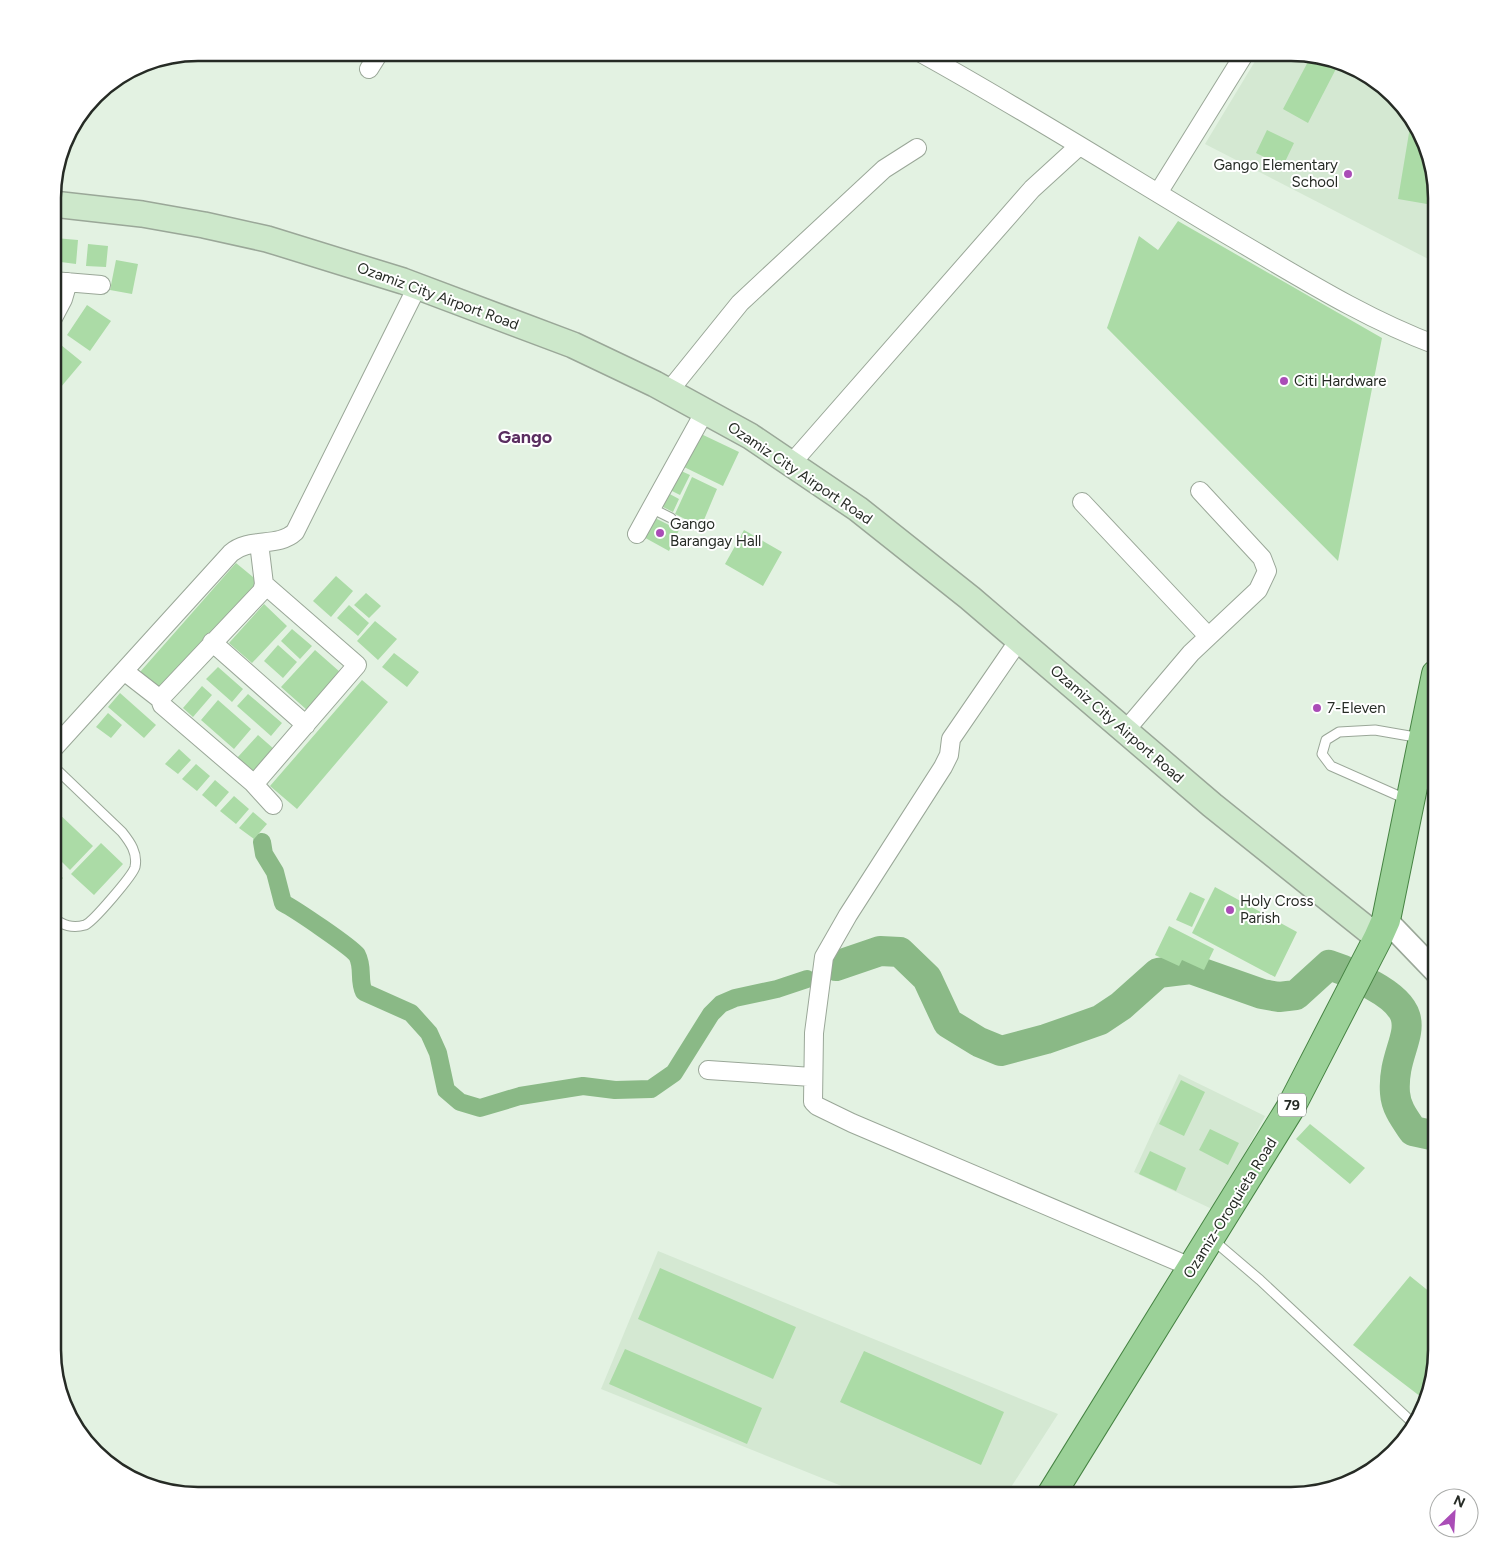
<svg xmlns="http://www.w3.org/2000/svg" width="1489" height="1548" viewBox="0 0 1489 1548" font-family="Figtree,sans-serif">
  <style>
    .built { fill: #d4e8d2 }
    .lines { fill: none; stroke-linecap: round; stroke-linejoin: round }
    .canal { stroke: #8ab986; stroke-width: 18 }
    .river { stroke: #8ab986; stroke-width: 30 }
    .building { fill: #abdba6 }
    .service-casing { stroke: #9aa798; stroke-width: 11 }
    .minor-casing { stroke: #9aa798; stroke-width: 20 }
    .tertiary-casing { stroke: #9aa798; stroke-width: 25 }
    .secondary-casing { stroke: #9aa798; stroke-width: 28 }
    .primary-casing { stroke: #468343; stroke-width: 30 }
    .service { stroke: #fff; stroke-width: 9 }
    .minor { stroke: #fff; stroke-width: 18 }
    .tertiary { stroke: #fff; stroke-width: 22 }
    .secondary { stroke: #cde8cb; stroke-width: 25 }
    .primary { stroke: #9bd198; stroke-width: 28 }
    .poi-dot { fill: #aa4db7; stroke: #fff; stroke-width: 2 }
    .labels { text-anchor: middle; stroke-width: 4; stroke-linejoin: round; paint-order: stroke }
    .shield { fill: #fff; stroke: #676b66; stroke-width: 1 }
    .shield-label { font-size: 14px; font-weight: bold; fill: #262b25 }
    .poi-label { font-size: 15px; fill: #262b25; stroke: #fff; text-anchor: start }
    .street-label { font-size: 15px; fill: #262b25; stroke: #fff }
    .quarter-label { font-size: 18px; font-weight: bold; fill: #5a2d60; stroke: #fff }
    .rim { fill: none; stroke: #262b25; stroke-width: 2.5 }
  </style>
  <rect width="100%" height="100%" fill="#e3f2e2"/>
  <path class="built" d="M1260 53H1300L1356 68 1401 102 1429 151 1436 198V263L1205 144Z
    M1179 1074 1265 1116 1214 1210 1134 1172Z
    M658 1251 1058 1414 1006 1495H864L601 1389Z"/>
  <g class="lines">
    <path class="canal" d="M262 842 264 854 275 872 283 903C295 909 351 947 357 955 364 968 358 980 364 992L411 1013 429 1033 438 1053 446 1090 460 1102 480 1108 520 1096 583 1086 615 1090 651 1089 674 1073 711 1014 721 1004 735 998 777 989 807 979"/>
    <path class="river" d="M836 966 880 951 900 952 927 978 948 1023 979 1042 1001 1051 1046 1039 1100 1020 1121 1006 1158 973 1191 969 1262 994 1279 997 1296 995 1329 965 1343 970
      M1372 985C1436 1020 1391 1041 1395 1093 1396 1108 1405 1119 1413 1131L1436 1136"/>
  </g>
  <path class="building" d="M1311 56 1339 63 1308 123 1283 109Z
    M1366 76 1369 78 1379 86 1365 84Z
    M1411 121 1429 151 1432 172 1427 204 1398 199Z
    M1267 130 1294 143 1283 166 1256 153Z
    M1178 221 1382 338 1338 561 1107 328 1139 236 1158 250Z
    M55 238 78 240 76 264 53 261Z
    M88 244 108 246 106 267 86 266Z
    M116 260 138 264 132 294 110 290Z
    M87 305 111 321 90 351 67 335Z
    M61 345 82 362 55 394 53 392V354Z
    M699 433 739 452 723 486 682 466Z
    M679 470 690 475 680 495 668 489Z
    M692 477 717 489 701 527 675 514Z
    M666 492 679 499 673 512 659 505Z
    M651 516 679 530 669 551 640 535Z
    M744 530 782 552 763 586 725 564Z
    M236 563 259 582 162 690 140 672Z
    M336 576 353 591 331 617 313 601Z
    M366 593 381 606 369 618 354 605Z
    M264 604 287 626 252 663 229 643Z
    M349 605 369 623 358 636 337 618Z
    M375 621 397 639 378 660 357 641Z
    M292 629 312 646 300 659 281 641Z
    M278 645 297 662 283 678 264 661Z
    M315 650 340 672 307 710 281 687Z
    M394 653 419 672 407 687 382 667Z
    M218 667 243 689 232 702 206 679Z
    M362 680 388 702 297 809 270 786Z
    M202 686 212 695 193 717 183 708Z
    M120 693 156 725 144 738 108 707Z
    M248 694 282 723 271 736 237 706Z
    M218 700 251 729 234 749 201 720Z
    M108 713 122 725 111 738 96 727Z
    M258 735 274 749 254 772 237 758Z
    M179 749 191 760 178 774 165 764Z
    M196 764 210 776 197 791 182 779Z
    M215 780 229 792 216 807 202 795Z
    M234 796 249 809 236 824 220 811Z
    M56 811 93 846 70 870 53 853V814Z
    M253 812 267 824 254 839 239 828Z
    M101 843 123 864 94 895 71 874Z
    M53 868 63 878 53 889Z
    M1215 887 1297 932 1275 977 1192 933Z
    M1190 892 1205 899 1192 927 1176 920Z
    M1169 926 1214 949 1204 970 1182 960 1179 966 1155 955Z
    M1181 1080 1205 1092 1184 1136 1159 1124Z
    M1310 1124 1365 1168 1350 1184 1296 1139Z
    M1210 1129 1239 1143 1228 1165 1199 1150Z
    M1150 1151 1186 1168 1176 1191 1139 1174Z
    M660 1268 796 1327 773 1379 638 1319Z
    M1410 1276 1436 1297V1350L1425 1400 1353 1345Z
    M625 1349 762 1408 747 1444 609 1384Z
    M864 1351 1004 1412 981 1465 840 1402Z"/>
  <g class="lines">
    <g class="service-casing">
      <path id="service" d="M651 508 671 518
        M1408 800 1331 766 1322 754 1326 740 1339 732 1375 730 1421 738
        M53 918C63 925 72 929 85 925 93 922 133 875 135 867 138 853 130 842 122 832L53 766
        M1213 1240 1260 1280 1414 1424"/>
    </g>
    <g class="minor-casing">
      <path id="minor" d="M921 53C1028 112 1131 178 1236 240 1301 278 1366 319 1436 345
        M369 69 379 53
        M1158 193 1245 53
        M53 281 101 285
        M53 318 63 299 68 282
        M669 391 740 303 884 169 917 148
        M791 464 1032 189 1078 147
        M1082 502 1208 636
        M637 534 705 411
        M259 543 264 584 262 591 160 699 162 705 253 783 256 782 357 665 264 584
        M1019 640 951 739 949 755 943 767 848 915 824 957 814 1033 813 1102 817 1106 852 1123 1193 1268
        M212 642 306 725
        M124 671 160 699
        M1125 731 1191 653 1258 590 1267 571 1262 558 1200 491
        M53 749 231 553C249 537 278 548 295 532L417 287
        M253 783 273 805
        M708 1070 812 1077"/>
    </g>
    <g class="tertiary-casing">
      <path id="tertiary" d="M1386 920 1436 972"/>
    </g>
    <g class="secondary-casing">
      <path id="secondary" d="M53 204 142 214 204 225 267 239 403 281 573 345 655 384 750 436 858 509 970 598 1212 805 1378 938"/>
    </g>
    <g class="primary-casing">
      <path id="primary" d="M1051 1495 1291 1107 1378 938 1386 920 1436 674"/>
    </g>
    <use href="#service" class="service"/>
    <use href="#minor" class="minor"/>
    <use href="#tertiary" class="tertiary"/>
    <use href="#secondary" class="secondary"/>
    <use href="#primary" class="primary"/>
  </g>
  <g class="poi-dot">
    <circle cx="1348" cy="174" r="5"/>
    <circle cx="1284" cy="381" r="5"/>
    <circle cx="660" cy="533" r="5"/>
    <circle cx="1317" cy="708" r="5"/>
    <circle cx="1230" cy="910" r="5"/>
  </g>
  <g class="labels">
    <rect class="shield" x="1278" y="1093.5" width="28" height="23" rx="4"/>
    <g class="shield-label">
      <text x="1292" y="1110">79</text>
    </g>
    <g class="poi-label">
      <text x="1338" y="170" text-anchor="end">Gango Elementary<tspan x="1338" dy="17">School</tspan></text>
      <text x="1294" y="386">Citi Hardware</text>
      <text x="670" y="529">Gango<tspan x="670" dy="17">Barangay Hall</tspan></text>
      <text x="1327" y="713">7-Eleven</text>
      <text x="1240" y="906">Holy Cross<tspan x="1240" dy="17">Parish</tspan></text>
    </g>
    <g class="street-label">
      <text transform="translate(438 296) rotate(20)" y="5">Ozamiz City Airport Road</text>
      <text transform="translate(800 473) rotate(34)" y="5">Ozamiz City Airport Road</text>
      <text transform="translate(1117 724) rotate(41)" y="5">Ozamiz City Airport Road</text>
      <text transform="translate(1230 1208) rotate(-58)" y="5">Ozamiz-Oroquieta Road</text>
    </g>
    <g class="quarter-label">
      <text x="525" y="443">Gango</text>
    </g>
  </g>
  <path d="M0 0H1489V1548H0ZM198 61H1291A137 137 0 0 1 1428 198V1350A137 137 0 0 1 1291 1487H198A137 137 0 0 1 61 1350V198A137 137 0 0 1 198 61Z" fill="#fff" fill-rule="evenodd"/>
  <path class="rim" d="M198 61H1291A137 137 0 0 1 1428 198V1350A137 137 0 0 1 1291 1487H198A137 137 0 0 1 61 1350V198A137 137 0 0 1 198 61Z"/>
  <g transform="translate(1454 1513) rotate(25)"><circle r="24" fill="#ffffff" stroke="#a8aaa8"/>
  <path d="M0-4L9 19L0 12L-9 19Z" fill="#aa4db7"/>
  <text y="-8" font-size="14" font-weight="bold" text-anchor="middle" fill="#262b25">N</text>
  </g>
</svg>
